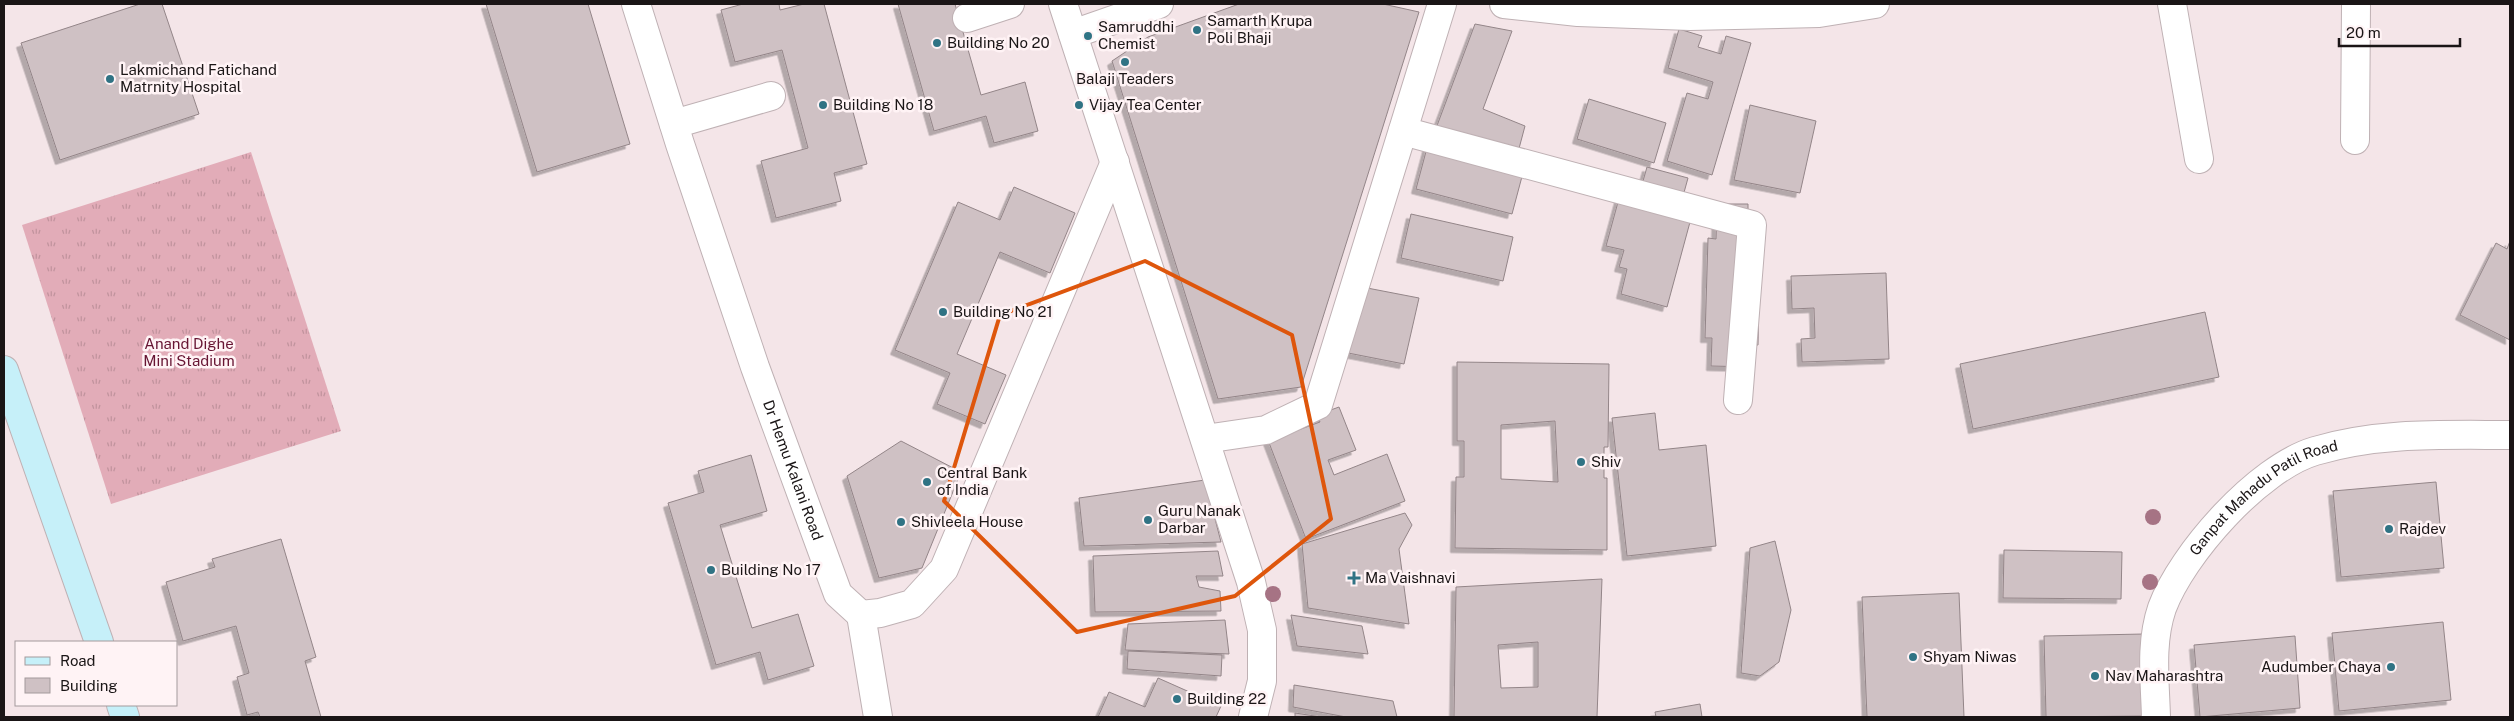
<svg xmlns="http://www.w3.org/2000/svg" width="2514" height="721" viewBox="0 0 2514 721" font-family="'Public Sans',sans-serif">
  <style>
    .grass { fill: url(#grass-tufts) }
    .building { fill: #cfc1c4; stroke: #938588; fill-rule: evenodd; filter: url(#shadow) }
    .lines { fill: none; stroke-linecap: round; stroke-linejoin: round }
    .street-casing { stroke: #bfb1b4; stroke-width: 30 }
    .secondary-casing { stroke: #bfb1b4; stroke-width: 30 }
    .street { stroke: #fff; stroke-width: 28 }
    .secondary { stroke: #c6f0f9; stroke-width: 28 }
    .tree { fill: #a67384 }
    .marked { fill: none; stroke: #de560c; stroke-width: 4; stroke-linejoin: round }
    .poi-dot { fill: #307384; stroke: #fff3f5; stroke-width: 2 }
    .labels { text-anchor: middle; stroke-width: 5; stroke-linejoin: round; paint-order: stroke }
    .poi-label { font-size: 15px; fill: #1a1516; stroke: #fff3f5; text-anchor: start }
    .park-label { font-size: 15px; fill: #671533; stroke: #fff3f5 }
    .street-label { font-size: 15px; fill: #1a1516; stroke: #fff3f5 }
  </style>
  <defs>
    <pattern id="grass-tufts" width="24" height="20" patternUnits="userSpaceOnUse" patternTransform="scale(1.25)"><rect width="24" height="20" fill="#e2acb8"/><path d="M3 7l-1-3M5 7V3M7 7l1-3M15 17l-1-3M17 17v-4M19 17l1-3" fill="none" stroke="#c1939d"/></pattern>
    <filter id="shadow"><feDropShadow dx="-4.5" dy="4.5" stdDeviation="0" flood-color="#0004"/></filter>
  </defs>
  <rect width="100%" height="100%" fill="#f4e5e8"/>
  <path class="grass" d="M251 152 341 431 111 504 22 225Z"/>
  <path class="building" d="M140 4H162L199 114 60 160 21 43Z
    M486 4H588L630 144 537 172Z
    M743 4H779L780 10 804 4H824L867 164 834 173 841 201 776 218 761 161 808 148 782 50 735 62 721 10Z
    M898 4H955L981 95 1025 82 1038 131 994 143 986 116 934 131Z
    M1239 4H1383L1419 12 1301 387 1218 399 1112 61 1148 37Z
    M1475 24 1512 31 1483 109 1525 126 1517 156 1435 131Z
    M1679 29 1702 36 1698 47 1721 54 1726 36 1751 43 1712 175 1667 161 1687 93 1708 99 1713 82 1668 68Z
    M1589 99 1666 123 1654 163 1577 139Z
    M1750 105 1816 121 1800 193 1734 180Z
    M1428 144 1524 169 1512 214 1416 189Z
    M1647 167 1688 178 1680 207 1693 211 1667 307 1621 294 1627 269 1619 267 1624 250 1606 246 1621 191 1639 195Z
    M1014 187 1075 213 1050 273 1000 252 957 354 1006 375 985 424 937 404 950 373 895 350 958 202 1000 220Z
    M1717 204H1748V240H1760L1758 345H1753L1752 367 1711 366 1712 338H1705L1708 238 1716 239Z
    M1411 214 1513 237 1503 281 1401 258Z
    M2510 241V340L2460 315 2496 243 2507 249Z
    M1886 273 1889 359 1802 362 1801 339 1815 338 1814 308 1792 309 1791 276Z
    M1362 287 1419 298 1404 364 1343 352Z
    M2205 312 2219 377 1973 429 1960 364Z
    M1457 362 1609 364 1608 447H1604V478H1607V550L1455 548 1456 477H1464V441H1457ZM1555 421 1558 482 1501 479V425Z
    M1339 407 1356 450 1328 460 1334 475 1387 454 1405 501 1306 539 1266 435 1290 433 1320 422 1317 415Z
    M1655 413 1659 450 1706 445 1716 546 1627 556 1612 418Z
    M901 441 961 472 922 568 879 578 847 476Z
    M751 455 767 511 720 525 752 628 798 614 814 666 768 680 760 652 716 665 668 503 704 492 698 471Z
    M1205 480 1221 542 1084 546 1079 498Z
    M2436 482 2444 568 2341 577 2333 491Z
    M1405 513 1412 525 1399 549 1409 624 1308 608 1302 544Z
    M281 539 316 657 305 661 321 717H260L258 712 247 715 237 677 249 673 236 626 183 641 166 582 215 567 212 559Z
    M1775 541 1791 610 1779 662 1760 676 1741 673 1750 548Z
    M2004 550 2122 552 2121 599 2003 598Z
    M1218 551 1223 576H1196L1199 587 1220 591 1221 611 1095 612 1093 556Z
    M1602 579 1597 717H1454L1456 587ZM1538 642V687L1501 688 1498 645Z
    M1959 593 1964 717H1867L1862 597Z
    M1291 615 1362 626 1368 654 1297 646Z
    M1225 620 1229 654 1125 650 1128 624Z
    M2443 622 2451 700 2339 711 2332 633Z
    M2144 634 2145 716 2046 717 2044 636Z
    M2295 636 2300 708 2200 717 2194 645Z
    M1128 651 1222 655 1221 676 1127 669Z
    M1158 678 1221 706 1216 717H1098L1109 692 1145 707Z
    M1294 685 1393 701 1397 717H1346L1293 707Z
    M1700 704 1702 717H1656L1655 712Z
    M1295 713 1321 717H1295Z"/>
  <g class="lines">
    <g class="street-casing">
      <g id="street">
        <path id="s1" d="M636 4 680 144 755 367 838 594 861 615 880 613 912 604 944 569 1115 162"/>
        <path d="M1063 4 1251 582 1262 630V681L1253 717"/>
        <path d="M1504 4 1578 12 1690 16 1819 13 1875 4"/>
        <path d="M2172 4 2199 159"/>
        <path d="M967 18 1010 4"/>
        <path d="M1073 34 1159 4"/>
        <path d="M674 124 771 96"/>
        <path d="M1403 131 1752 225 1738 400"/>
        <path d="M2355 140 2356 4"/>
        <path d="M1205 439 1266 430 1318 405 1442 4"/>
        <path d="M861 615 878 717"/>
        <path id="s2" d="M2156 717C2155 681 2150 643 2162 608 2182 554 2258 468 2315 451 2380 432 2443 435 2510 435"/>
      </g>
    </g>
    <g class="secondary-casing">
      <path id="secondary" d="M4 370 99 642
        M121 705 125 717"/>
    </g>
    <use href="#street" class="street"/>
    <use href="#secondary" class="secondary"/>
  </g>
  <g class="tree">
    <circle cx="2153" cy="517" r="8"/>
    <circle cx="2150" cy="582" r="8"/>
    <circle cx="1273" cy="594" r="8"/>
  </g>
  <path class="marked" d="M1145 261 1292 335 1331 519 1235 596 1077 632 944 501 1000 315Z"/>
  <g class="poi-dot">
    <circle cx="1197" cy="30" r="5"/>
    <circle cx="1088" cy="36" r="5"/>
    <circle cx="937" cy="43" r="5"/>
    <circle cx="1125" cy="62" r="5"/>
    <circle cx="110" cy="79" r="5"/>
    <circle cx="823" cy="105" r="5"/>
    <circle cx="1079" cy="105" r="5"/>
    <circle cx="943" cy="312" r="5"/>
    <circle cx="1581" cy="462" r="5"/>
    <circle cx="927" cy="482" r="5"/>
    <circle cx="1148" cy="520" r="5"/>
    <circle cx="901" cy="522" r="5"/>
    <circle cx="2389" cy="529" r="5"/>
    <circle cx="711" cy="570" r="5"/>
    <path d="M1351.5 570.5h5v5h5v5h-5v5h-5v-5h-5v-5h5z"/>
    <circle cx="1913" cy="657" r="5"/>
    <circle cx="2391" cy="667" r="5"/>
    <circle cx="2095" cy="676" r="5"/>
    <circle cx="1177" cy="699" r="5"/>
  </g>
  <g class="labels">
    <g class="poi-label">
      <text x="1207" y="26">Samarth Krupa<tspan x="1207" dy="17">Poli Bhaji</tspan></text>
      <text x="1098" y="32">Samruddhi<tspan x="1098" dy="17">Chemist</tspan></text>
      <text x="947" y="48">Building No 20</text>
      <text x="120" y="75">Lakmichand Fatichand<tspan x="120" dy="17">Matrnity Hospital</tspan></text>
      <text x="1125" y="84" text-anchor="middle">Balaji Teaders</text>
      <text x="833" y="110">Building No 18</text>
      <text x="1089" y="110">Vijay Tea Center</text>
      <text x="953" y="317">Building No 21</text>
      <text x="1591" y="467">Shiv</text>
      <text x="937" y="478">Central Bank<tspan x="937" dy="17">of India</tspan></text>
      <text x="1158" y="516">Guru Nanak<tspan x="1158" dy="17">Darbar</tspan></text>
      <text x="911" y="527">Shivleela House</text>
      <text x="2399" y="534">Rajdev</text>
      <text x="721" y="575">Building No 17</text>
      <text x="1365" y="583">Ma Vaishnavi</text>
      <text x="1923" y="662">Shyam Niwas</text>
      <text x="2381" y="672" text-anchor="end">Audumber Chaya</text>
      <text x="2105" y="681">Nav Maharashtra</text>
      <text x="1187" y="704">Building 22</text>
    </g>
    <g class="park-label">
      <text x="189" y="349">Anand Dighe<tspan x="189" dy="17">Mini Stadium</tspan></text>
    </g>
    <g class="street-label">
      <text dy="5" stroke="none"><textPath href="#s1" startOffset="492">Dr Hemu Kalani Road</textPath></text>
      <text dy="5" stroke="none"><textPath href="#s2" startOffset="265">Ganpat Mahadu Patil Road</textPath></text>
    </g>
  </g>
  <rect width="2514" height="721" fill="none" stroke="#1a1516" stroke-width="10"/>
  <rect x="15" y="641" width="162" height="65" fill="#fff3f5" stroke="#a39a9c"/>
  <rect x="25" y="657" width="25" height="8" fill="#c6f0f9" stroke="#a39a9c"/>
  <text x="60" y="666" font-size="15" fill="#1a1516">Road</text>
  <rect x="25" y="678" width="25" height="15" fill="#cfc1c4" stroke="#a39a9c"/>
  <text x="60" y="691" font-size="15" fill="#1a1516">Building</text>
  <path d="M2339 38v8h121v-8" fill="none" stroke="#1a1516" stroke-width="2.5"/>
  <text x="2346" y="38" font-size="15" fill="#1a1516" stroke="#fff3f5" stroke-width="4" paint-order="stroke">20 m</text>
</svg>
